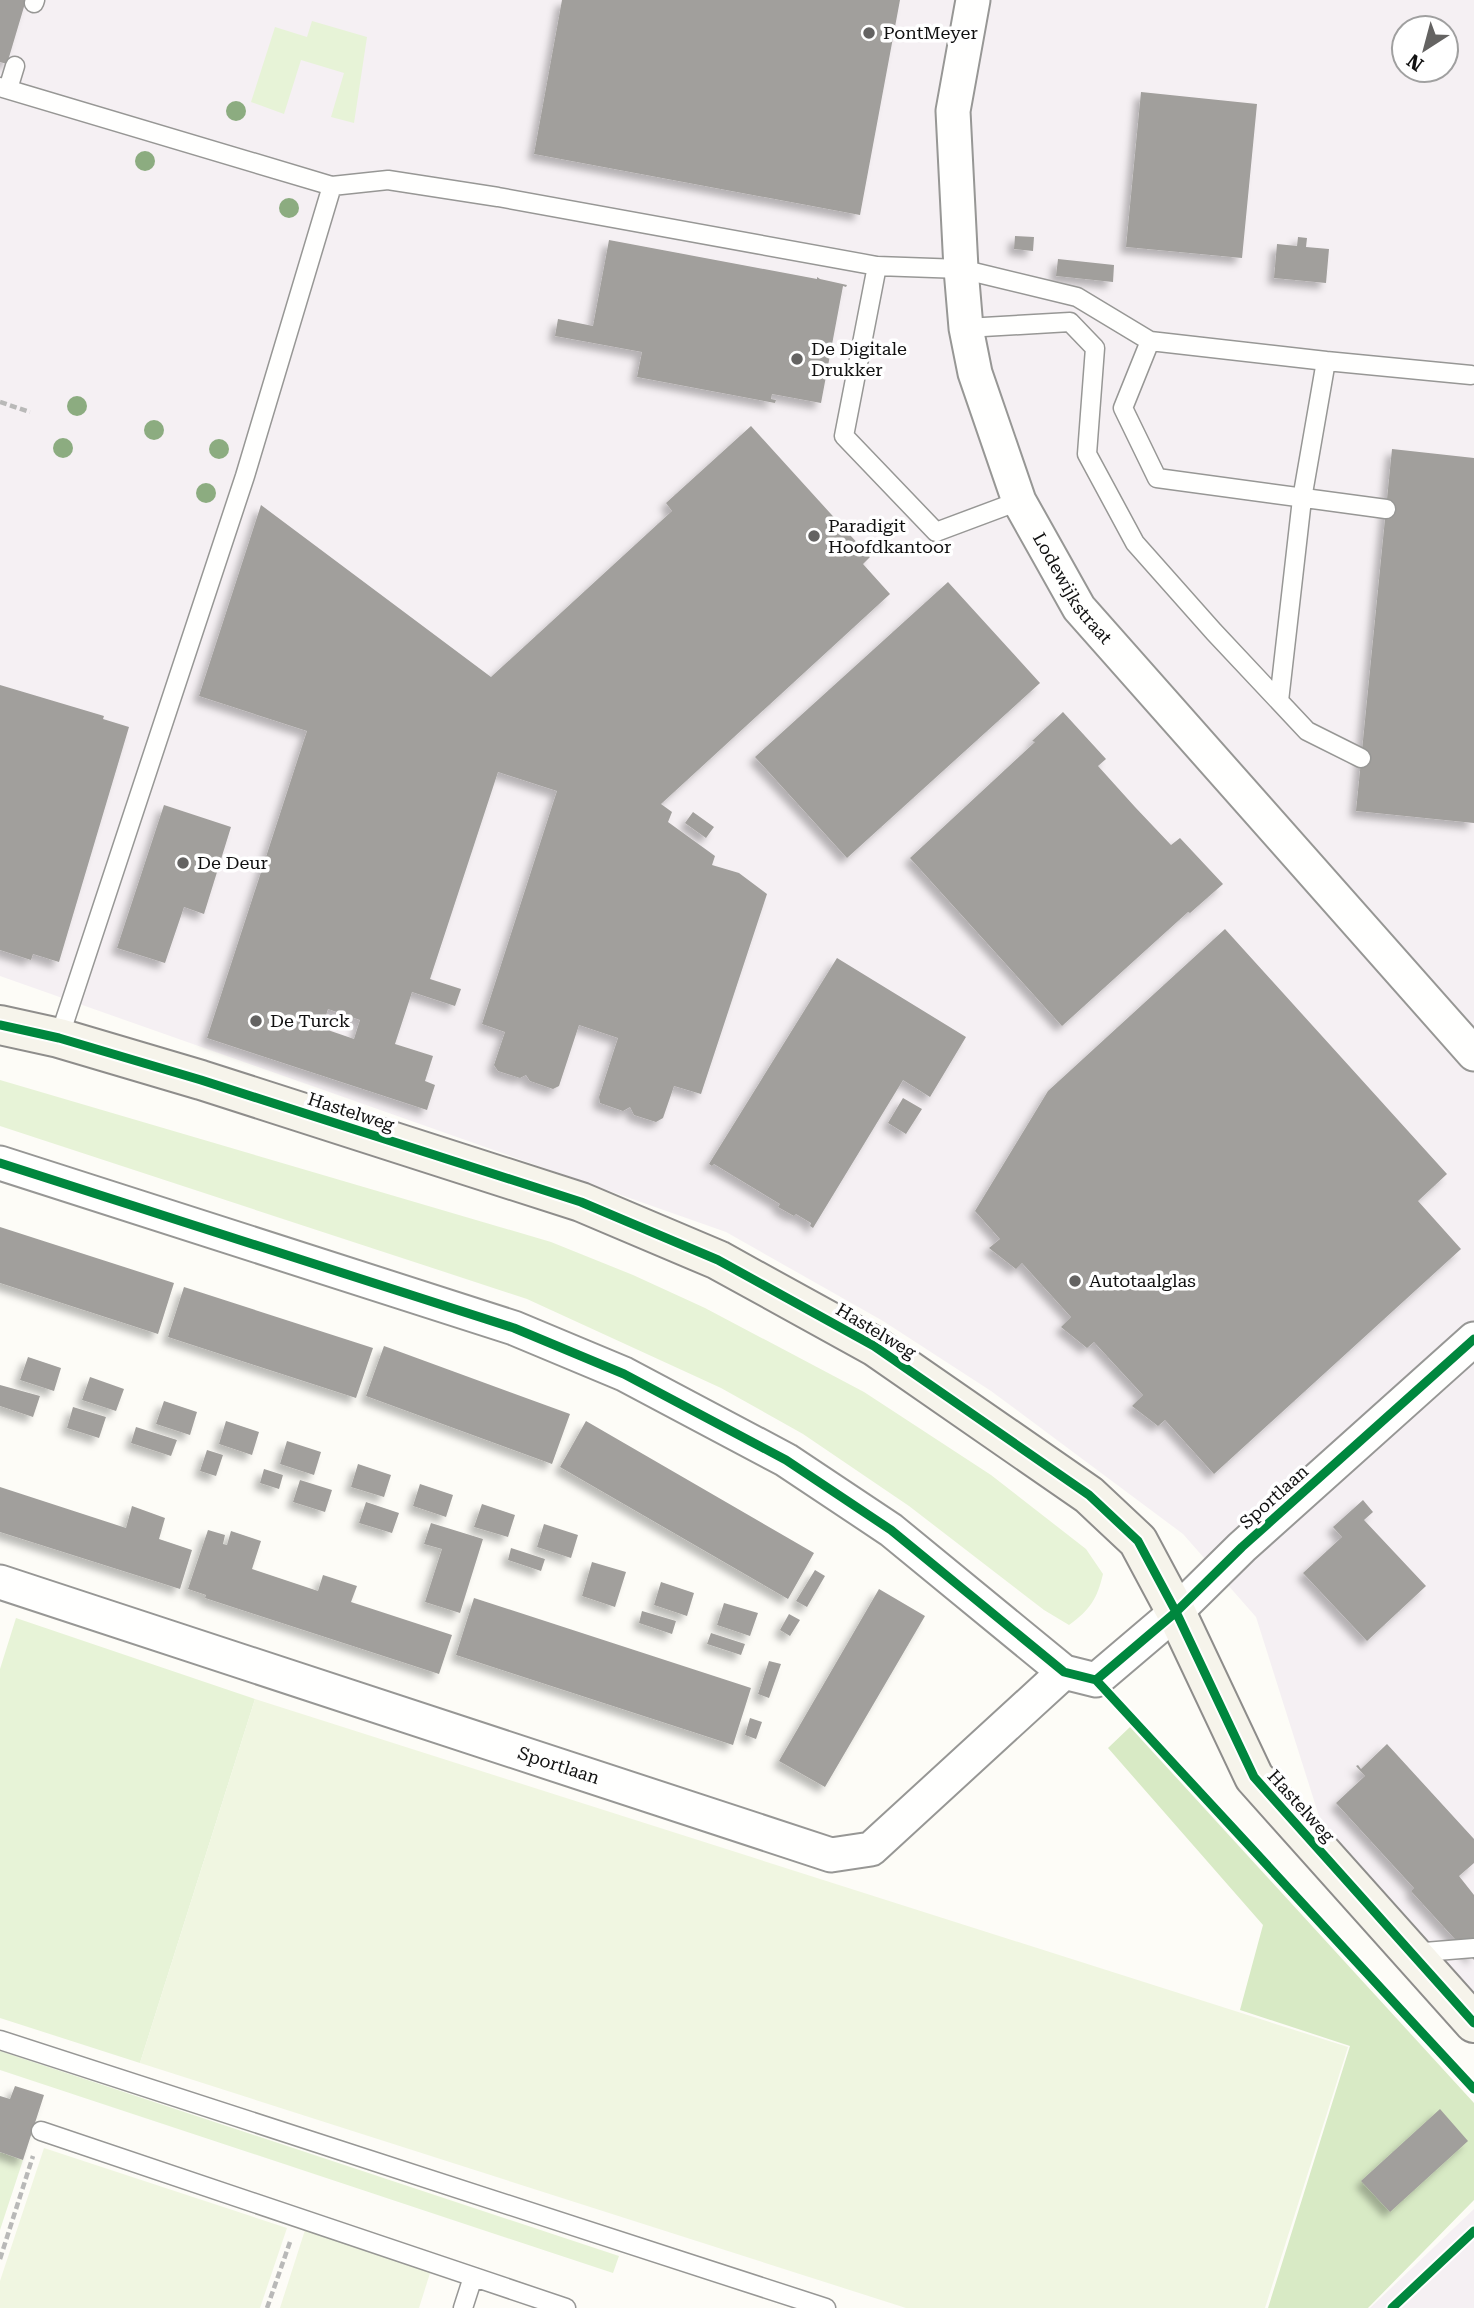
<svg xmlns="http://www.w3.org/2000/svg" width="1474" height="2308" viewBox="0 0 1474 2308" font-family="'Roboto Serif',serif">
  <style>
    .industrial { fill: #f5f0f3; fill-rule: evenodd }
    .green { fill: #e7f3d7 }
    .forest { fill: #d8eac5 }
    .pitch { fill: #f0f6e1 }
    .building { fill: #a19f9c; fill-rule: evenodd; filter: url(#shadow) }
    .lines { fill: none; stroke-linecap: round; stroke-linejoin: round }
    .lane-casing { stroke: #979795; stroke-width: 21 }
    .street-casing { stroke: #979795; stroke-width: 37 }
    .secondary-casing { stroke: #8e8d8b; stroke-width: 42 }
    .path { stroke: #b9b9b8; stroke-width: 4.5; stroke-dasharray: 7 3.5; stroke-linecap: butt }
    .lane { stroke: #fffffe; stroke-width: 18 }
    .street { stroke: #fffffe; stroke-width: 33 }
    .secondary { stroke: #f6f4eb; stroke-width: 38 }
    .cycleway-casing { stroke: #fff; stroke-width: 13 }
    .cycleway { stroke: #00873e; stroke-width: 9 }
    .tree { fill: #8cac80 }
    .poi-dot { fill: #646362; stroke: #fff; stroke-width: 2.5 }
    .labels { text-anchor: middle; stroke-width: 7; stroke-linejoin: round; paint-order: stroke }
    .poi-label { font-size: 18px; fill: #111; stroke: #fff; text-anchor: start }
    .street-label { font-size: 18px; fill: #111; stroke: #fff }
  </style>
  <defs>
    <filter id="shadow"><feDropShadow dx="-6" dy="6" stdDeviation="3.5" flood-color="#0004"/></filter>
  </defs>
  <rect width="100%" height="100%" fill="#fdfcf7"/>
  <path class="industrial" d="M0 0H1474V2018L1336 1870 1256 1617 1183 1534 991 1391 883 1321 726 1232 0 976ZM1404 28H1446V70H1404Z
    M1474 2209V2308H1370Z"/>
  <path class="green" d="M312 21 367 37 354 123 331 117 344 73 301 60 284 114 251 102 275 27 307 37Z
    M0 1080 551 1242 633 1275 705 1308 864 1392 991 1475 1086 1549 1103 1574C1097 1599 1090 1610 1069 1625L1044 1610 909 1506 803 1434 721 1388 527 1299 0 1126Z
    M16 1618 255 1699 140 2063 0 2018V1669Z
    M0 2051 619 2256 613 2273 0 2070Z
    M0 2152 23 2160 0 2230Z"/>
  <path class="forest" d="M1130 1727 1474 2103V2200L1368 2308H1268L1350 2046 1240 2010 1263 1925 1108 1748Z"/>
  <path class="pitch" d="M255 1699 1348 2047 1265 2308H906L140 2063Z
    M44 2148 287 2228 260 2308H0V2281Z
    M305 2230 431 2270 419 2308H280Z"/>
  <path class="building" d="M0 0H26L7 64 0 62Z
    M562 0H900L860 215 534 154Z
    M1141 92 1257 104 1242 258 1126 247Z
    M1015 236 1034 237 1033 251 1014 249Z
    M1298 237 1307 238 1306 247 1329 249 1326 283 1274 278 1277 244 1297 246Z
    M609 240 817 279V277L820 279 847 285 846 287 843 286 821 403 772 394 771 399 776 400 775 403 637 377 642 352 555 336 558 319 593 326Z
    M1058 259 1114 265 1113 282 1056 276Z
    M751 426 870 557 863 564 890 594 661 804 672 812 668 822 715 856 712 865 739 873 767 894 701 1094 674 1086 663 1118 656 1122 634 1115 630 1107 623 1111 600 1103 599 1097 618 1038 579 1025 559 1086 553 1089 530 1081 526 1075 520 1078 498 1071 494 1065 505 1032 482 1024 557 791 498 772 430 979 461 989 455 1006 412 992 395 1044 433 1056 425 1081 435 1085 427 1110 207 1038 307 731 199 696 261 505 491 677 672 511 666 503ZM328 1009 360 1020 354 1039 322 1028Z
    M1392 449 1474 458V823L1356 811Z
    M948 582 1040 683 847 858 755 757Z
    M0 685 104 716 103 719 129 727 59 962 33 954 31 960 0 950Z
    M1063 712 1106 759 1098 766 1135 807 1171 845 1180 838 1223 884 1190 913 1188 912 1062 1026 910 858 1035 742 1032 741Z
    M164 805 231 827 204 914 184 907 165 963 117 948Z
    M693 812 714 827 706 838 685 823Z
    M1225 929 1447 1174 1418 1201 1461 1249 1214 1474 1165 1420 1158 1426 1132 1406 1143 1395 1094 1342 1087 1348 1061 1327 1071 1317 1022 1263 1016 1269 989 1248 1000 1239 975 1211 1048 1091Z
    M837 958 966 1037 930 1097 903 1080 813 1228 810 1226 811 1223 796 1214 794 1216 778 1207 780 1204 714 1164 712 1166 709 1164Z
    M903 1098 922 1109 906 1134 888 1123Z
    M0 1227 174 1283 158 1334 0 1283Z
    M184 1287 373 1348 356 1398 168 1337Z
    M384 1346 570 1414 552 1464 366 1396Z
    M28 1357 61 1368 54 1391 20 1380Z
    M90 1377 124 1389 116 1411 82 1400Z
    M0 1385 40 1396 33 1417 0 1406Z
    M164 1401 197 1412 190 1435 156 1424Z
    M73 1407 106 1417 99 1438 67 1428Z
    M226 1421 259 1432 252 1455 219 1444Z
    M586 1421 814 1553 788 1599 560 1467Z
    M136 1427 177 1440 171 1456 131 1443Z
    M287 1441 321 1452 314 1475 280 1464Z
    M207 1450 223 1455 216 1476 200 1471Z
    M358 1464 391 1475 384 1497 351 1487Z
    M264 1469 283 1475 279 1489 260 1483Z
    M300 1480 332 1490 325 1512 293 1502Z
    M420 1484 453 1495 446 1517 413 1506Z
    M0 1487 126 1528 132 1506 165 1518 159 1539 192 1550 180 1589 0 1532Z
    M1363 1500 1373 1512 1364 1520 1426 1586 1367 1641 1303 1573 1342 1537 1333 1527Z
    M366 1502 399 1513 392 1533 359 1523Z
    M482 1504 515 1515 508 1537 474 1527Z
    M431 1523 483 1539 460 1613 425 1602 442 1549 424 1544Z
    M544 1524 578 1535 571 1558 537 1547Z
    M208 1530 225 1535 223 1544 227 1545 231 1531 261 1541 252 1569 318 1591 323 1575 357 1586 351 1602 452 1635 439 1674 205 1598 206 1595 188 1589Z
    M511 1548 545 1559 541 1571 508 1560Z
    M592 1562 626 1572 615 1607 582 1596Z
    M815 1570 825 1576 807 1607 796 1601Z
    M661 1582 694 1593 687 1616 654 1605Z
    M879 1589 925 1616 825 1787 779 1761Z
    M474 1598 751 1688 733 1745 456 1655Z
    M724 1603 758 1613 750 1636 717 1625Z
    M642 1611 676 1621 672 1634 639 1623Z
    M789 1614 800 1620 790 1636 780 1630Z
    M711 1633 745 1644 741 1655 707 1644Z
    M769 1661 781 1664 769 1698 758 1694Z
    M750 1718 762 1722 756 1739 745 1735Z
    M1387 1744 1474 1839V1863L1459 1876 1474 1895V1960L1411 1891 1414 1888 1336 1803 1365 1776 1356 1766 1358 1765 1361 1769Z
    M15 2086 44 2095 23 2160 0 2152V2096L10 2099Z
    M1440 2109 1468 2141 1390 2212 1361 2181Z"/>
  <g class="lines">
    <g class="lane-casing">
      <path id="lane" d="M34 3 35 0
        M0 87 332 186
        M8 89 15 66
        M877 266 844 436 936 532 1019 501
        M966 328 1070 322 1095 348 1087 454 1135 543 1214 632 1307 731 1361 758
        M1150 341 1123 408 1157 478 1386 509
        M1326 361 1471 375
        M59 1038 245 476 332 186 388 180 498 197 877 266 961 269 1077 297 1150 341 1326 361 1302 499 1279 701
        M1412 1953 1474 1948
        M0 2040 826 2308
        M41 2131 566 2308
        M463 2308 473 2277"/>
    </g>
    <g class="street-casing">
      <g id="street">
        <path id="s1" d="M973 0 953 111 961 269 966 328 975 373 1019 501 1079 608 1474 1054"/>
        <path d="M0 1163 514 1328 624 1374 786 1460 891 1530 1064 1672 1096 1680 1176 1612 1242 1547 1474 1339"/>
        <path id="s2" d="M0 1582 831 1855 871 1849 1064 1672"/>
      </g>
    </g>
    <g class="secondary-casing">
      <path id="secondary" d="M0 1025 59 1038 201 1080 581 1202 718 1260 874 1346 1089 1495 1138 1541 1176 1612 1254 1777 1474 2023"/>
    </g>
    <path class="path" d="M0 402 30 412
      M0 2259 33 2156
      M267 2308 290 2242"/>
    <use href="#lane" class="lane"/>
    <use href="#street" class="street"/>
    <use href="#secondary" class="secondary"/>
    <g class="cycleway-casing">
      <path id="cycleway" d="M0 1025 59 1038 201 1080 581 1202 718 1260 874 1346 1089 1495 1138 1541 1176 1612 1254 1777 1474 2023
        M0 1163 514 1328 624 1374 786 1460 891 1530 1064 1672 1096 1680
        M1096 1680 1474 2089
        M1096 1680 1176 1612 1242 1547 1474 1339
        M1392 2308 1474 2231"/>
    </g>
    <use href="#cycleway" class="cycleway"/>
  </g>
  <g class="tree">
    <circle cx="236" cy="111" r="10"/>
    <circle cx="145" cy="161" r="10"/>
    <circle cx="289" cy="208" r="10"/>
    <circle cx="77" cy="406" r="10"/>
    <circle cx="154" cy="430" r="10"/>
    <circle cx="63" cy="448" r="10"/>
    <circle cx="219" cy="449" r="10"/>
    <circle cx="206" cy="493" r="10"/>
  </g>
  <g class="poi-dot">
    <circle cx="869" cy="33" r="7"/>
    <circle cx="797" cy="359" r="7"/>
    <circle cx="814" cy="536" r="7"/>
    <circle cx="183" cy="863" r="7"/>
    <circle cx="256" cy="1021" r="7"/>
    <circle cx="1075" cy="1281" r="7"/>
  </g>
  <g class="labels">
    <g class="poi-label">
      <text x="883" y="39">PontMeyer</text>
      <text x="811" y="355">De Digitale<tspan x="811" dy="21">Drukker</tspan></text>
      <text x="828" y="532">Paradigit<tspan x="828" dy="21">Hoofdkantoor</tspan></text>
      <text x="197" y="869">De Deur</text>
      <text x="270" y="1027">De Turck</text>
      <text x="1089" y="1287">Autotaalglas</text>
    </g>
    <g class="street-label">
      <text dy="6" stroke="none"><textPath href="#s1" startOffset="614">Lodewijkstraat</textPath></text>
      <text transform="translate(351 1112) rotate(18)" y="6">Hastelweg</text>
      <text transform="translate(876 1331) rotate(31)" y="6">Hastelweg</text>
      <text transform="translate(1274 1497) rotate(-42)" y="6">Sportlaan</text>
      <text dy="6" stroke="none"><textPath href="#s2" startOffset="588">Sportlaan</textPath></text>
      <text transform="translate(1301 1806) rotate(48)" y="6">Hastelweg</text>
    </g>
  </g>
  <g transform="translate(1425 49) rotate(216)"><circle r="33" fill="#ffffff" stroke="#a0a0a0" stroke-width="2"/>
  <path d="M0-5L12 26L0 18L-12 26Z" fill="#646362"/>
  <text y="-10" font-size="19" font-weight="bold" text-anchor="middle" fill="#111111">N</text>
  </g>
</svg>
